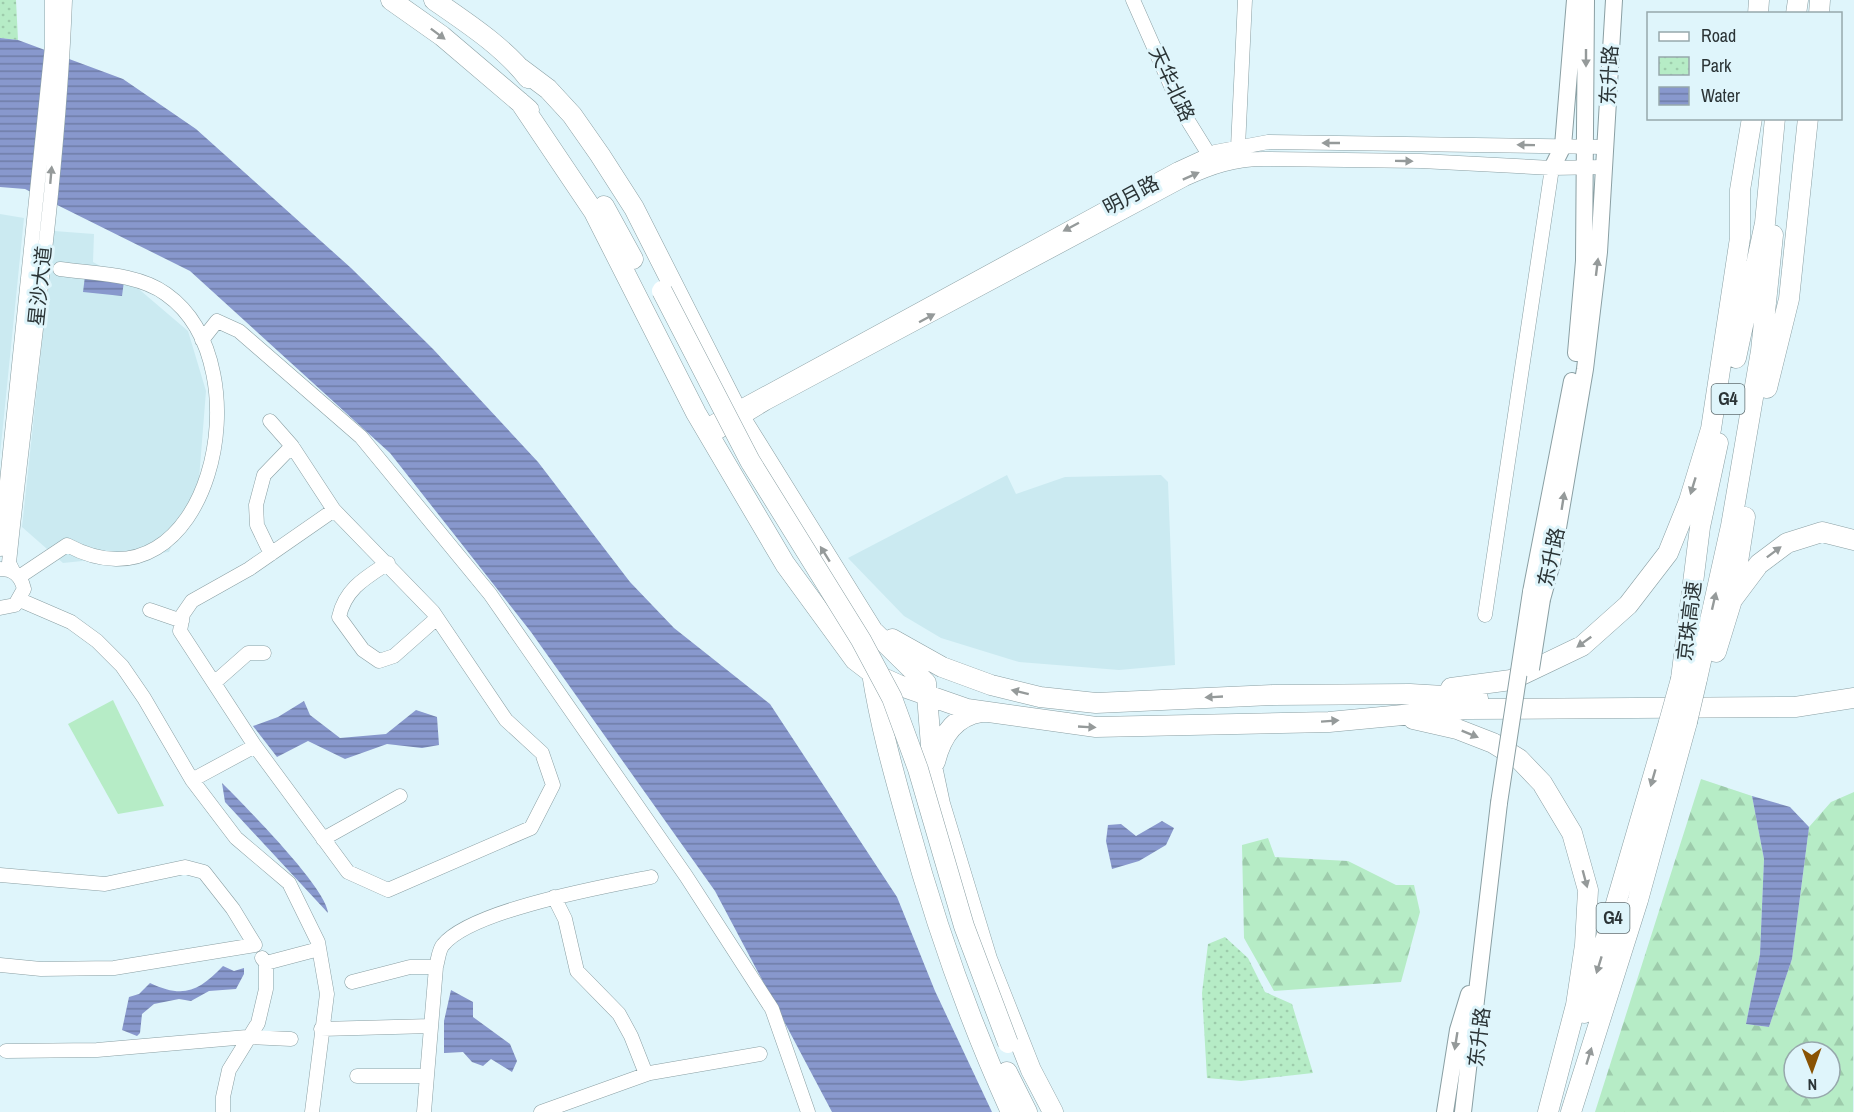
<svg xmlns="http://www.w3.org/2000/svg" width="1854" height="1112" viewBox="0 0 1854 1112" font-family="'Archivo Narrow','Noto Sans SC',sans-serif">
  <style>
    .built { fill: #cbeaf1 }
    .grass { fill: #b6ecc6 }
    .forest { fill: url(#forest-firs); fill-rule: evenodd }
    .park { fill: url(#park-dots) }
    .water { fill: url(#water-rules) }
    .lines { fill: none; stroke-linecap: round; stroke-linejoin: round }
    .minor-casing { stroke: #8a9fa3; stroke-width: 15 }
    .major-casing { stroke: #8a9fa3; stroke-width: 18 }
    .highway-casing { stroke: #8a9fa3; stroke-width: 21 }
    .minor { stroke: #fff; stroke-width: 14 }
    .major { stroke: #fff; stroke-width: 16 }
    .highway { stroke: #fff; stroke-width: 20 }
    .major-bridge-casing { stroke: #8a9fa3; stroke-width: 18; stroke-linecap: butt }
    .highway-bridge-casing { stroke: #8a9fa3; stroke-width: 21; stroke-linecap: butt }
    .major-bridge { stroke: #fff; stroke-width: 16 }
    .highway-bridge { stroke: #fff; stroke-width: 20 }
    .oneway { fill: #959a9a }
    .labels { text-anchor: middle; stroke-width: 6; stroke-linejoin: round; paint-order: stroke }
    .shield { fill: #dff5fb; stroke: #616e71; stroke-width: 1.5 }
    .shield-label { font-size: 18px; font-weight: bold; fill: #2b3436 }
    .street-label { font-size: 20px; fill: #2b3436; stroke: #dff5fb }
  </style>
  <defs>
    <pattern id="forest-firs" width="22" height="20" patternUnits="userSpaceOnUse" patternTransform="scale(1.5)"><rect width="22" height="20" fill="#b6ecc6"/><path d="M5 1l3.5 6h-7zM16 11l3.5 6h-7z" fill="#9dcbab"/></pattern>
    <pattern id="park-dots" width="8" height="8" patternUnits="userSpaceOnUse" patternTransform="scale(1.5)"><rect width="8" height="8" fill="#b6ecc6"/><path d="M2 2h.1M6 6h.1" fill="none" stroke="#9dcbab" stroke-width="1.8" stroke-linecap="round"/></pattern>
    <pattern id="water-rules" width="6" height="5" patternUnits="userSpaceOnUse" patternTransform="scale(1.5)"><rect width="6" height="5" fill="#8898cd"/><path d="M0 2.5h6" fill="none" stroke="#6f7da7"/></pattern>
  </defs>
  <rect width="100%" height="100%" fill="#dff5fb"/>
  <path class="built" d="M0 214 24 218 0 455Z
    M54 231 94 234 93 262 134 285 188 331 206 391 199 479 169 552 63 563 22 527Z
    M1007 475 1016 494 1065 477 1161 475 1168 482 1175 665 1119 670 1019 662 941 638 904 616 848 558Z"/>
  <path class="grass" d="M113 700 164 806 118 814 68 724Z"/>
  <path class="forest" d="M1701 779 1752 796 1764 859 1760 954 1746 1024 1769 1027 1792 959 1809 827 1831 802 1854 792 1853 1112H1595ZM1794 1052H1830V1088H1794Z
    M1268 838 1275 857 1348 861 1396 885H1414L1420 912 1401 982 1274 991 1244 938 1242 845Z"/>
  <path class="park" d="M0 0H16L18 40 0 38Z
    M1225 937 1248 958 1265 992 1292 1004 1313 1073 1241 1081 1207 1078 1202 993 1208 944Z"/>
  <path class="water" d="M0 38 18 40 123 79 196 129 351 268 433 349 538 462 630 582 674 628 770 704 897 897 935 991 992 1112H832L715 891 531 632 390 453 190 271 25 189 0 187Z
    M85 276 124 281 122 296 83 292Z
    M304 701 310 715 340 738 386 734 416 710 437 717 439 745 422 748 387 744 345 759 308 741 277 757 253 726 278 717Z
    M222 783C243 804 327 888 328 913L225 802Z
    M1752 796 1790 807 1809 827 1792 959 1769 1027 1746 1024 1760 954 1764 859Z
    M1162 821 1174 828 1166 845 1139 861 1112 869 1106 841 1108 825 1121 824 1136 836Z
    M223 966 234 971 244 968V974L236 989 209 991 191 1001 179 999 154 1004 142 1014 140 1033 137 1036 122 1030 129 997 139 994 150 983C184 999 199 991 223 966Z
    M451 990 473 1002V1017L510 1044 517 1061 512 1072 491 1059 483 1066 472 1062 463 1052 444 1053V1021Z"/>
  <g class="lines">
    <g class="minor-casing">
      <path id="minor" d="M1133 0 1182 111 1213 161
        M1234 154 1238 147 1245 0
        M202 340 217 321 239 331 361 437 490 594 686 876 772 1009 808 1112
        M270 421 292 446 334 510 433 612 506 720 542 753 553 785 531 828 388 890 348 872 255 746 180 631 183 614 192 601 249 569 334 510
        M704 427 1178 169 1215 152 1268 142 1605 147
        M710 437 766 403 1185 179C1211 167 1234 159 1264 159L1421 161 1552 168 1604 167
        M0 549 52 46V0
        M271 554 257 525 256 505 264 475 292 446
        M388 563C365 578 345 589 339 617L363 650 379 661 394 656 437 618
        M0 569C14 569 21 576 24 589L15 605 0 608
        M13 571 9 563C28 376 58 188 65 0
        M19 577 67 545C208 621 268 366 166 294 137 273 94 274 60 269
        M20 600 71 622 97 641 122 666 144 698 192 780 236 838 289 883 318 942 327 994 312 1112
        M150 610 182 621
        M1485 615 1552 168
        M214 683 248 653H264
        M192 780 255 746
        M323 839 400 796
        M0 875 105 884 185 867 204 872 233 909 255 945 114 968 41 969 0 965
        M554 897 565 919 577 971 619 1014 631 1036 646 1074
        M262 958 266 963 319 949
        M352 982 410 967H436
        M321 1029 431 1026
        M6 1051 97 1050 247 1037 291 1039
        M357 1076H427
        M223 1112V1097L229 1070 258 1023 266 989V963
        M424 1112 436 967C438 960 439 949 443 945 471 910 606 886 651 877
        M541 1112 650 1073 760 1054"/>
    </g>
    <g class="major-casing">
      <path id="major" d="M1552 168 1563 146 1575 0
        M1576 353 1584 261 1586 0
        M1531 592 1572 381
        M1542 599 1552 563 1585 369 1599 252 1614 0
        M1445 1112 1458 1030 1469 994
        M1463 1112 1499 803"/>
    </g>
    <g class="highway-casing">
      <path id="highway" d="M391 0 442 36 529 110
        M434 0C467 23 503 46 528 78
        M1758 14 1759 0
        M1796 14 1798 0
        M1819 14 1820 0
        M520 68 548 89 572 115 600 155 634 208 741 419 873 631 926 683 933 771 940 804 987 959 1031 1070 1053 1112
        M520 102 594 212 696 413 785 564 855 660 872 673 901 686 967 709 1096 727 1329 722 1466 709 1795 707 1854 698
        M604 206 633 259
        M1736 358 1765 223 1775 118
        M1767 388 1789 299 1808 118
        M1732 600 1745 517
        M892 639 942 667 991 685 1040 697 1096 703 1273 695 1410 694 1478 698
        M1716 652 1732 600 1759 564 1787 543 1822 532 1854 540
        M872 673C880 725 894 774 908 824 935 923 968 1018 1011 1112
        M1681 679 1700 527 1718 443
        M1697 679 1731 526 1761 351 1773 235
        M1451 688 1511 680 1582 646 1628 605 1668 553 1689 501 1711 429 1740 238V190L1752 118
        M1413 719 1457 729 1493 743 1519 759 1542 783 1572 833 1588 890 1585 945 1576 1005 1548 1112
        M935 762C941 737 954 716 981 712
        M1584 1013 1669 722
        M1007 1072 1027 1112
        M1571 1112 1638 900 1687 722"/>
    </g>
    <use href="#minor" class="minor"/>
    <use href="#major" class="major"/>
    <use href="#highway" class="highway"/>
    <g class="major-bridge-casing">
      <path id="major-bridge" d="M1531 669 1542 599
        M1499 803 1531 592"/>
    </g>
    <g class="highway-bridge-casing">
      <path id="highway-bridge" d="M662 291 750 461 861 640 892 698 918 769 964 926 1008 1043
        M1669 722 1681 679
        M1687 722 1697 679"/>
    </g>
    <use href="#major-bridge" class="major-bridge"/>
    <use href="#highway-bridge" class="highway-bridge"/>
  </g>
  <defs><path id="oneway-solid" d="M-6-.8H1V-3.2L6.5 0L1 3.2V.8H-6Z" transform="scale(1.5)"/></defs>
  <g class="oneway">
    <use href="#oneway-solid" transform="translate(438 34) rotate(37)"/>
    <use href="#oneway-solid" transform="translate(1586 58) rotate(90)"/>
    <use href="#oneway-solid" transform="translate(1331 143) rotate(-180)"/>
    <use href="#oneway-solid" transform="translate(1526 145) rotate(-179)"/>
    <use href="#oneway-solid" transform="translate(1404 161) rotate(1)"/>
    <use href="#oneway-solid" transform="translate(51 175) rotate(-85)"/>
    <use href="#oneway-solid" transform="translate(1191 176) rotate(-24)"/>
    <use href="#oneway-solid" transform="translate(1071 227) rotate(152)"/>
    <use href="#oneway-solid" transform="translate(1597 267) rotate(-83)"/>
    <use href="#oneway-solid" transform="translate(927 318) rotate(-28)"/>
    <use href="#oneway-solid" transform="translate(1693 486) rotate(107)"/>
    <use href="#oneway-solid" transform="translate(1563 501) rotate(-81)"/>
    <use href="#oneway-solid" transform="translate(1774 552) rotate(-37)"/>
    <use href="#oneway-solid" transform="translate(825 554) rotate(-122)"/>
    <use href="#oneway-solid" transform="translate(1714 601) rotate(-77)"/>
    <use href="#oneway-solid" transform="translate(1584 642) rotate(144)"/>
    <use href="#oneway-solid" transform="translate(1020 692) rotate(-166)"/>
    <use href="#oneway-solid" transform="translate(1214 697) rotate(177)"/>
    <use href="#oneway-solid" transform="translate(1330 721) rotate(-4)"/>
    <use href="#oneway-solid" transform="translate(1087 727) rotate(3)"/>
    <use href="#oneway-solid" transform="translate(1470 734) rotate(22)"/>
    <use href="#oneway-solid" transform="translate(1653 778) rotate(106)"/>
    <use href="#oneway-solid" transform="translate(1585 879) rotate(75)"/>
    <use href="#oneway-solid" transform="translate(1599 965) rotate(107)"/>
    <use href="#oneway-solid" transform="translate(1456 1041) rotate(99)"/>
    <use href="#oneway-solid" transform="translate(1589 1056) rotate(-73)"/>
  </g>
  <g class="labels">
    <g class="shield">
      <rect x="1711.5" y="384" width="33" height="30" rx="4.5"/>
      <rect x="1596.5" y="903" width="33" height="30" rx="4.5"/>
    </g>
    <g class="shield-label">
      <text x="1728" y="405">G4</text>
      <text x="1613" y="924">G4</text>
    </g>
    <g class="street-label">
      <text transform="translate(1609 75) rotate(-87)" y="7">东升路</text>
      <text transform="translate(1172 84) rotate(65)" y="7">天华北路</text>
      <text transform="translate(1131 195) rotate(-28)" y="7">明月路</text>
      <text transform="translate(40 286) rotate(-84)" y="7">星沙大道</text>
      <text transform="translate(1551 557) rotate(-78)" y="7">东升路</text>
      <text transform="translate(1689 621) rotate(-83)" y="7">京珠高速</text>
      <text transform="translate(1479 1037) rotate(-83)" y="7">东升路</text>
    </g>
  </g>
  <rect x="1647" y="12" width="195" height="108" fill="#dff5fb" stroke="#97a8ac" stroke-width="1.5"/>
  <rect x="1659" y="32" width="30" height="9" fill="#ffffff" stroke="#97a8ac" stroke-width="1.5"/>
  <text x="1701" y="42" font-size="18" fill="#2b3436">Road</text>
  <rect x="1659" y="57" width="30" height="18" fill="url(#park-dots)" stroke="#97a8ac" stroke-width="1.5"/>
  <text x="1701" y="72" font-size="18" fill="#2b3436">Park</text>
  <rect x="1659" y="87" width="30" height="18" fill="url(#water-rules)" stroke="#97a8ac" stroke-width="1.5"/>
  <text x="1701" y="102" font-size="18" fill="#2b3436">Water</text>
  <g transform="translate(1812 1070) rotate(179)"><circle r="28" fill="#dff5fb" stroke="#97a8ac" stroke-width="1.5"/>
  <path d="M0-4.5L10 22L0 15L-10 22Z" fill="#895303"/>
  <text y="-9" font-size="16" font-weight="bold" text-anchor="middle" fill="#2b3436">N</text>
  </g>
</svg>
